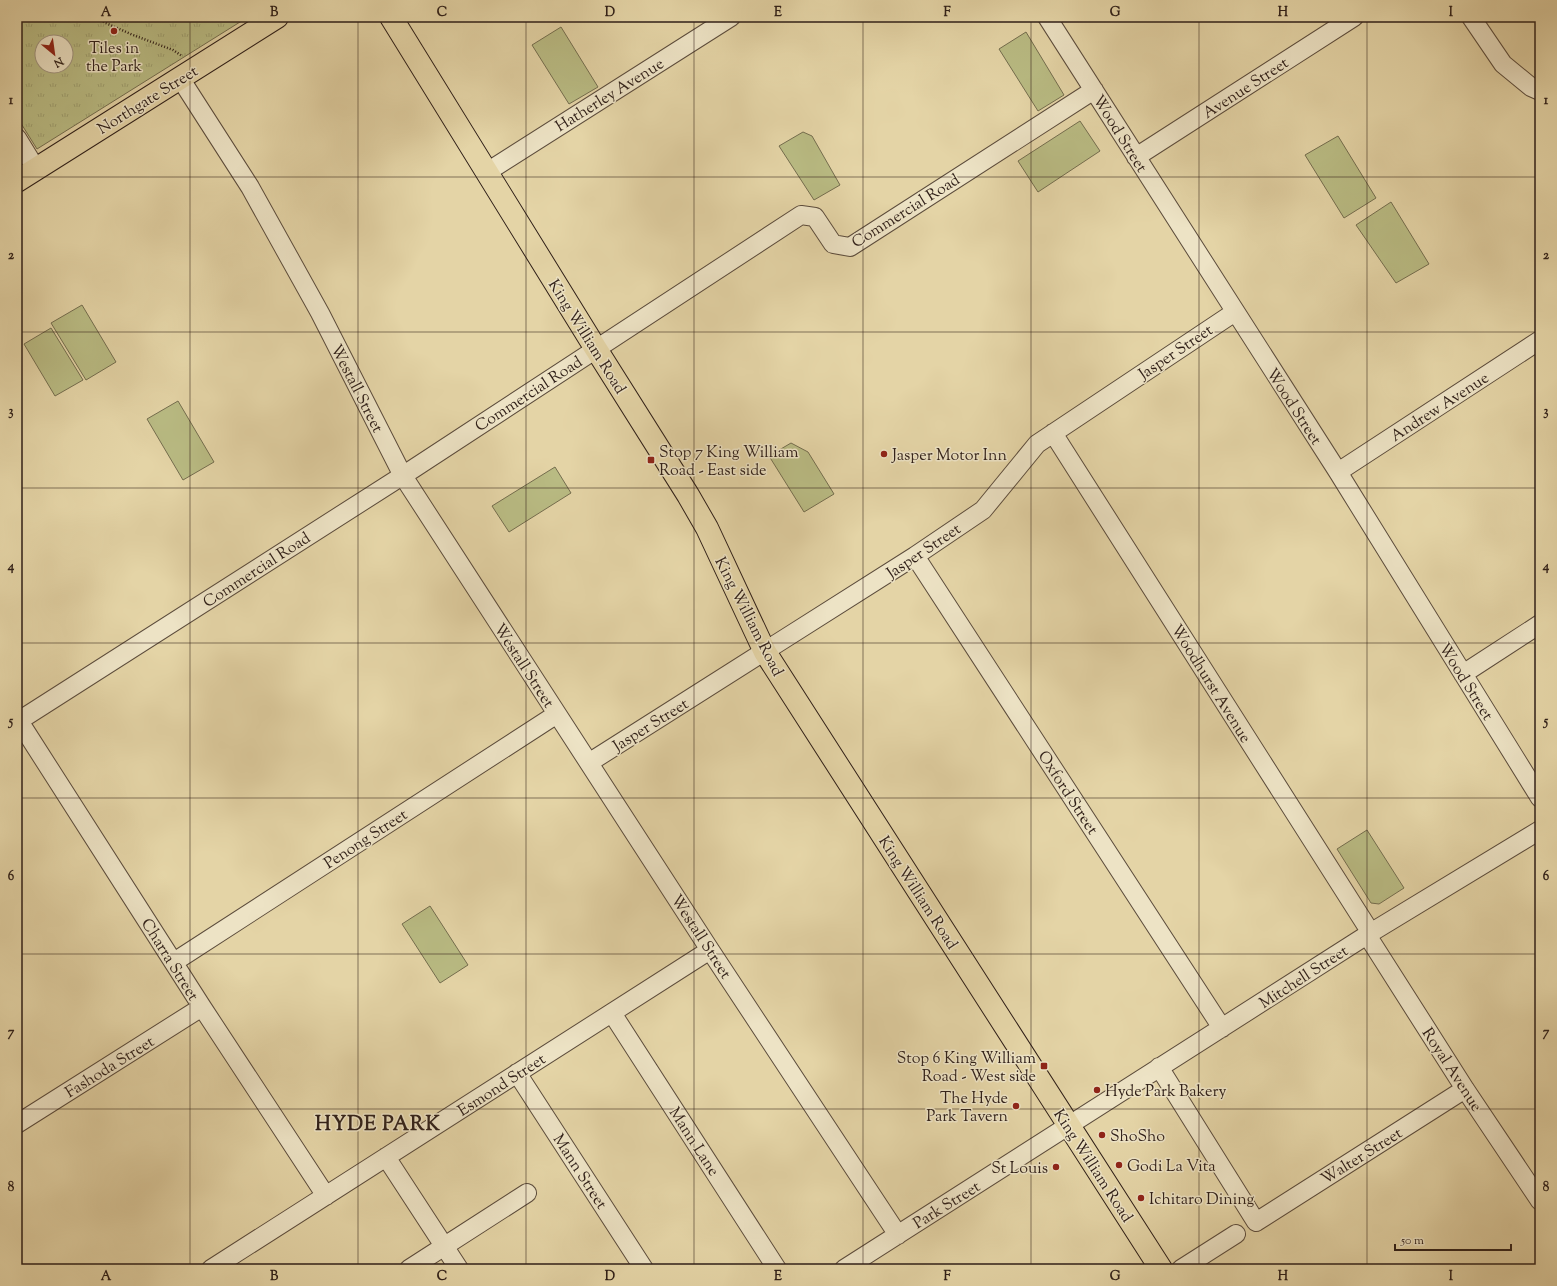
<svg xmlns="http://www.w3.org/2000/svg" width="1557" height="1286" viewBox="0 0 1557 1286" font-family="'Sorts Mill Goudy',serif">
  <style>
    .grass { fill: #b9bb83; stroke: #746d4e }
    .park { fill: url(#park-tufts); stroke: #746d4e; fill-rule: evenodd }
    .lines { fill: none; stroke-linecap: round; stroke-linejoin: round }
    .minor-casing { stroke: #5c4c3c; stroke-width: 20 }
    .major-casing { stroke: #2f1f18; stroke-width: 24 }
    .path { stroke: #2f1f18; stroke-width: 2.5; stroke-dasharray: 1 2; stroke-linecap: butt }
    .minor { stroke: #ede3c5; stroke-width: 18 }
    .major { stroke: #e4d4a6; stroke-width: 22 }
    .grid { fill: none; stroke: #2f1f18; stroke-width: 1; stroke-opacity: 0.55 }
    .poi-dot { fill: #8f2418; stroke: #ede3c5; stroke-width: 1.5 }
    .labels { text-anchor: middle; stroke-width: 3; stroke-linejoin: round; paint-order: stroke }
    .poi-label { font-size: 16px; fill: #2f1f18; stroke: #ede3c5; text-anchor: start }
    .street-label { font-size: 16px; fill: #2f1f18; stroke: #ede3c5 }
    .district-label { font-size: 20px; font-weight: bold; letter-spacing: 1px; fill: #2f1f18; stroke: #ede3c5 }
    .neatline { fill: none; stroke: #2f1f18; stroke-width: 1.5 }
    .grid-label { font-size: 13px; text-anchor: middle; font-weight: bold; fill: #2f1f18 }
  </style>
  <defs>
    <pattern id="park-tufts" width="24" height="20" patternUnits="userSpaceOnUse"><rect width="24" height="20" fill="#b9bb83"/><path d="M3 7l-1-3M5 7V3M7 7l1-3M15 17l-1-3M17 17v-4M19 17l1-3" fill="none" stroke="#9fa070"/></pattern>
  </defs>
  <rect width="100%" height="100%" fill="#e4d4a6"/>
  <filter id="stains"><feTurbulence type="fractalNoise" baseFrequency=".005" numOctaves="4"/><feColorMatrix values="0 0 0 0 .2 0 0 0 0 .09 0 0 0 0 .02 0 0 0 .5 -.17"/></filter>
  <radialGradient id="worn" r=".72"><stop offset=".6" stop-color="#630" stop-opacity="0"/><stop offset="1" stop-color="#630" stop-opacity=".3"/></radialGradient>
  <path class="grass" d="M561 27 598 87 569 104 532 45Z
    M1026 32 1064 95 1038 111 999 49Z
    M1080 121 1100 151 1038 192 1018 161Z
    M803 132 812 136 840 185 814 200 779 146Z
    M1338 136 1376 198 1344 218 1305 155Z
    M1391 202 1429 264 1396 283 1356 225Z
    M82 305 116 362 86 380 51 323Z
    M51 328 83 380 55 396 24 344Z
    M178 401 214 462 183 480 147 419Z
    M791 443 808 452 834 494 804 512 769 456Z
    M555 467 571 493 509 532 492 506Z
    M1367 830 1404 888 1379 904 1371 903 1337 849Z
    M430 906 468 965 440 983 402 924Z"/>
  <path class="park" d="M17 17H248L37 149 17 117ZM42 42H66V66H42Z"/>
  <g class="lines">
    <g class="minor-casing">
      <path id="minor" d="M1047 17 1338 472 1540 798
        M1471 17 1503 64 1531 87 1540 91
        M180 78 250 187 320 313 403 476 710 950 898 1235
        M17 138 36 169
        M1136 157 1354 17
        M487 172 731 17
        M1053 433 1371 933
        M1338 472 1540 340
        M915 556 1222 1028
        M1463 674 1540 624
        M19 721 202 1007 326 1196
        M17 722 413 469 801 215 815 217 833 244 850 247 1094 90
        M590 762 915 556 983 510 1037 444 1235 312
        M1367 935 1465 1089 1540 1201
        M174 962 557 714
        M612 1013 777 1269
        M1159 1067 1256 1222 1465 1089
        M517 1073 644 1269
        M17 1124 202 1007
        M386 1157 459 1269
        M211 1269 710 950
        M409 1269 527 1193
        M844 1269 1367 935 1540 830
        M1181 1269 1236 1234"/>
    </g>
    <g class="major-casing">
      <path id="major" d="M391 17 596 349 688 495 707 528 765 652 1161 1269
        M17 181 277 17"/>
    </g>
    <path class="path" d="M92 17 133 35 173 50 182 56"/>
    <use href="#minor" class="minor"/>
    <use href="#major" class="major"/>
  </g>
  <path class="grid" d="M190 17V1269M358 17V1269M526 17V1269M694 17V1269M863 17V1269M1031 17V1269M1199 17V1269M1367 17V1269M17 177H1540M17 332H1540M17 488H1540M17 643H1540M17 798H1540M17 954H1540M17 1109H1540"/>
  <g class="poi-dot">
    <circle cx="114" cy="31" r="4"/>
    <circle cx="884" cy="454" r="4"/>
    <rect x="647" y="456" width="8" height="8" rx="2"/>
    <rect x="1040" y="1062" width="8" height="8" rx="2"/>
    <circle cx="1097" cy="1090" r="4"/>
    <circle cx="1016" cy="1106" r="4"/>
    <circle cx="1102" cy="1135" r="4"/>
    <circle cx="1119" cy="1165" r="4"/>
    <circle cx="1056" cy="1167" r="4"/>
    <circle cx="1141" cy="1198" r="4"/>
  </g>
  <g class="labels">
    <g class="poi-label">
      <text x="114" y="53" text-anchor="middle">Tiles in<tspan x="114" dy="18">the Park</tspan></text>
      <text x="659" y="457">Stop 7 King William<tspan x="659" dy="18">Road - East side</tspan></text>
      <text x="892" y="460">Jasper Motor Inn</text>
      <text x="1036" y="1063" text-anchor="end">Stop 6 King William<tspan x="1036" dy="18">Road - West side</tspan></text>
      <text x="1105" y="1096">Hyde Park Bakery</text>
      <text x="1008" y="1103" text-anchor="end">The Hyde<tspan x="1008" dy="18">Park Tavern</tspan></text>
      <text x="1110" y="1141">ShoSho</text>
      <text x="1127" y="1171">Godi La Vita</text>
      <text x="1048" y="1173" text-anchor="end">St Louis</text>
      <text x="1149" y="1204">Ichitaro Dining</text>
    </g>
    <g class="street-label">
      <text transform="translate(1245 87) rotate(-33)" y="6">Avenue Street</text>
      <text transform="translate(609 94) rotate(-32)" y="6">Hatherley Avenue</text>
      <text transform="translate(147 99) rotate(-32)" y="6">Northgate Street</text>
      <text transform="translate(1121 133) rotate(58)" y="6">Wood Street</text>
      <text transform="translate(905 210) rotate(-32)" y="6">Commercial Road</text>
      <text transform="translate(588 336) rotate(58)" y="6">King William Road</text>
      <text transform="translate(1175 351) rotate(-34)" y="6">Jasper Street</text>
      <text transform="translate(358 388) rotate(63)" y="6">Westall Street</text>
      <text transform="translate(528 393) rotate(-33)" y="6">Commercial Road</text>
      <text transform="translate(1295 406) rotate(57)" y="6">Wood Street</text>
      <text transform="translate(1439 406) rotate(-33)" y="6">Andrew Avenue</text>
      <text transform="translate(923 550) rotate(-34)" y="6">Jasper Street</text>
      <text transform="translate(256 569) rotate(-33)" y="6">Commercial Road</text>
      <text transform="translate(750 616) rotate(63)" y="6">King William Road</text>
      <text transform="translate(525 665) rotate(57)" y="6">Westall Street</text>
      <text transform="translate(1467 681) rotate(58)" y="6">Wood Street</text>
      <text transform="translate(1212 683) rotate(58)" y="6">Woodhurst Avenue</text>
      <text transform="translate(650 724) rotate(-32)" y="6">Jasper Street</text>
      <text transform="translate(1069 792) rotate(57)" y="6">Oxford Street</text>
      <text transform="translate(365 838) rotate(-33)" y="6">Penong Street</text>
      <text transform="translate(919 892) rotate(57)" y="6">King William Road</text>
      <text transform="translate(702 936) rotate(57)" y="6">Westall Street</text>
      <text transform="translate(171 959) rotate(58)" y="6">Charra Street</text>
      <text transform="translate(1303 976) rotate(-33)" y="6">Mitchell Street</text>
      <text transform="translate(109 1066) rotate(-32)" y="6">Fashoda Street</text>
      <text transform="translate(1453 1069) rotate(57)" y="6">Royal Avenue</text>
      <text transform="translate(501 1084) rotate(-33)" y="6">Esmond Street</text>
      <text transform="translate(695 1141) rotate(57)" y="6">Mann Lane</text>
      <text transform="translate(1361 1155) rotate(-32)" y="6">Walter Street</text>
      <text transform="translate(1094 1165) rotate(57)" y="6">King William Road</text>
      <text transform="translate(581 1171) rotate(57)" y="6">Mann Street</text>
      <text transform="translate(946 1204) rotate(-32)" y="6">Park Street</text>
    </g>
    <g class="district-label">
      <text x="378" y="1130">HYDE PARK</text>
    </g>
  </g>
  <rect width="1557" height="1286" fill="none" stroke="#e4d4a6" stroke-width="44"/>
  <g transform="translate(54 54) rotate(151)"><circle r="19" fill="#ede3c5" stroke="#a19580"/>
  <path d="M0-3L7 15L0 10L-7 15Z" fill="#8f2418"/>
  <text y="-6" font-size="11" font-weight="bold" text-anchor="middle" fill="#2f1f18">N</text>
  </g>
  <path d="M1395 1244v6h116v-6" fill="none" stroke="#2f1f18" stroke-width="2"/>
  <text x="1401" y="1244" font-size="12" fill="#2f1f18" stroke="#ede3c5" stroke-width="3" paint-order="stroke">50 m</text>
  <rect x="22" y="22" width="1513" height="1242" class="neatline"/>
  <g class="grid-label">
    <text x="106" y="16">A</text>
    <text x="274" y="16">B</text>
    <text x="442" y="16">C</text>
    <text x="610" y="16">D</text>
    <text x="778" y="16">E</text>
    <text x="947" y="16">F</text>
    <text x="1115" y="16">G</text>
    <text x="1283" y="16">H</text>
    <text x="1451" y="16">I</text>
    <text x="11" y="104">1</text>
    <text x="1546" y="104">1</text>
    <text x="11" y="259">2</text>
    <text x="1546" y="259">2</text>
    <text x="11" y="415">3</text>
    <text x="1546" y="415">3</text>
    <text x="11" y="570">4</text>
    <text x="1546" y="570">4</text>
    <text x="11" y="725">5</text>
    <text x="1546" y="725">5</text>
    <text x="11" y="880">6</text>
    <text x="1546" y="880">6</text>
    <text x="11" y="1036">7</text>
    <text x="1546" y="1036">7</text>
    <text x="11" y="1191">8</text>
    <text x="1546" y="1191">8</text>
    <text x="106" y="1280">A</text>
    <text x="274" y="1280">B</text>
    <text x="442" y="1280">C</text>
    <text x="610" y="1280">D</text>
    <text x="778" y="1280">E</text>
    <text x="947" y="1280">F</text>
    <text x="1115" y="1280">G</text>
    <text x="1283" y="1280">H</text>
    <text x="1451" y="1280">I</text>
  </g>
  <rect width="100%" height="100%" filter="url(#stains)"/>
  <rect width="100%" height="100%" fill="url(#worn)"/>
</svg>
